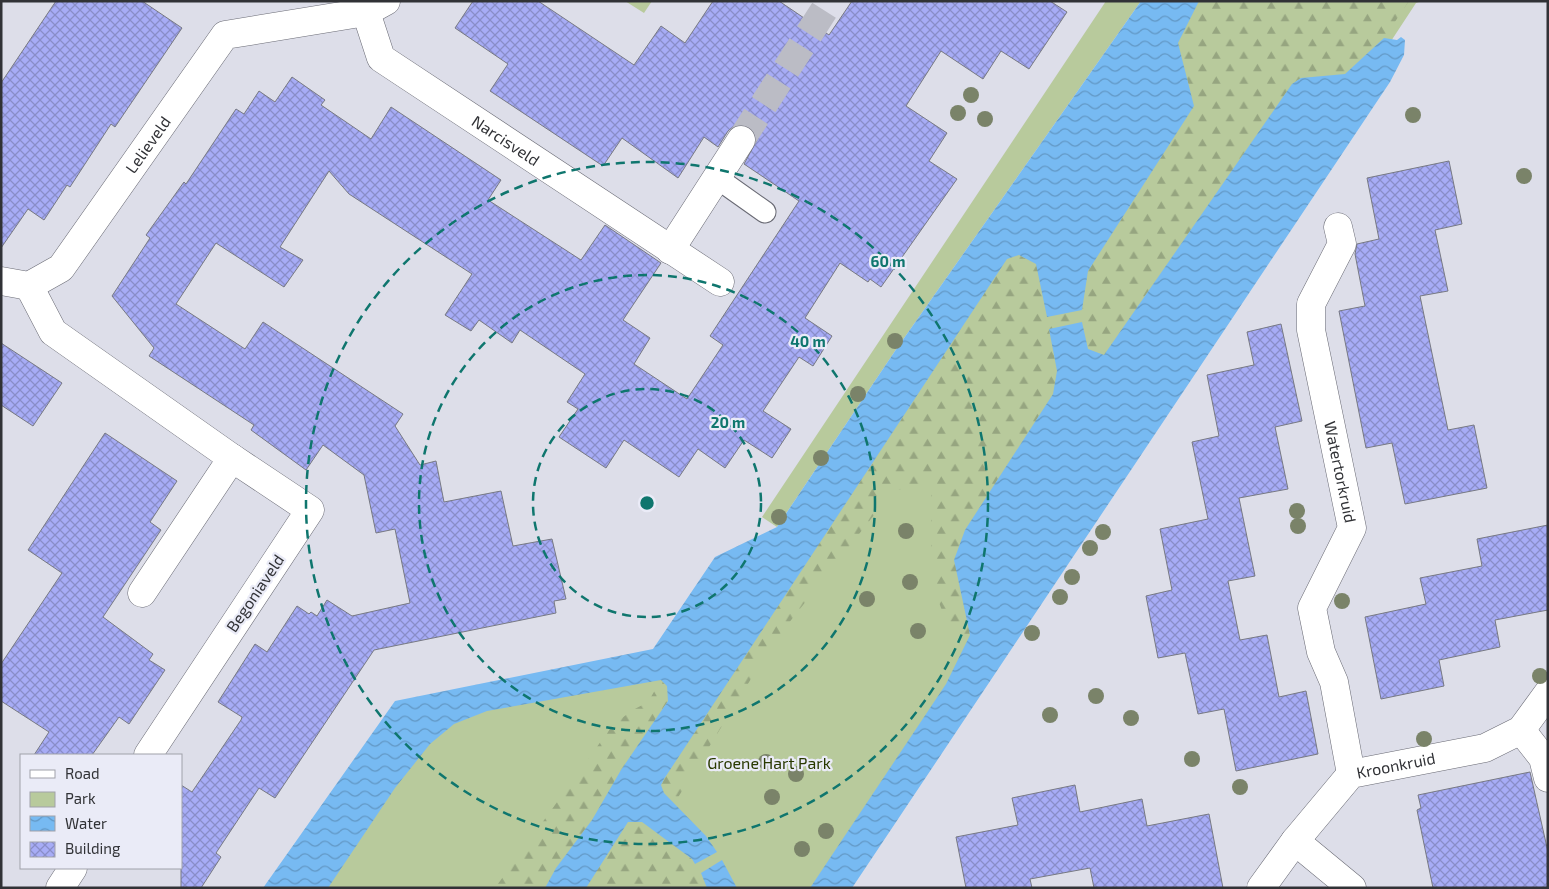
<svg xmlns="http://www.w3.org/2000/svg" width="1549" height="889" viewBox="0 0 1549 889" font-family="'Exo 2',sans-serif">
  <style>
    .green { fill: #b8ca9c }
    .forest { fill: url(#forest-firs) }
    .water { fill: url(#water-waves) }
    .building { fill: url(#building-cross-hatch); stroke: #777983 }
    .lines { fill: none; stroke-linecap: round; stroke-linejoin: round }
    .street-tunnel { stroke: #bbbcc5; stroke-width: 28; stroke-dasharray: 28 14; stroke-linecap: butt }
    .lane-casing { stroke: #696a74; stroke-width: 23 }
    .street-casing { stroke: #696a74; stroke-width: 29 }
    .lane { stroke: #fff; stroke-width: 21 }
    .street { stroke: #fff; stroke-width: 28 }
    .tree { fill: #7a8369 }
    .ring { fill: none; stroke: #0f766e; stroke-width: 2.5; stroke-dasharray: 9 6 }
    .labels { text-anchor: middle; stroke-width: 4.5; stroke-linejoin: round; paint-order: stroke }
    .street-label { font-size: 16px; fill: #313236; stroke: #eaebf7 }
    .park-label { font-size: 16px; fill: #293900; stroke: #eaebf7 }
    .centre { fill: #0f766e; stroke: #eaebf7; stroke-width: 2.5 }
    .ring-label { font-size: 15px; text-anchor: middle; font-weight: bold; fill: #0f766e; stroke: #eaebf7; stroke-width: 4.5; stroke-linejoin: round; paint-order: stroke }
  </style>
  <defs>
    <pattern id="forest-firs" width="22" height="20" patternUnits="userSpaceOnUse" patternTransform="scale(1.25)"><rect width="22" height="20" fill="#b8ca9c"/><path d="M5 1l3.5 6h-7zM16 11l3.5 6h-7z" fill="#96a580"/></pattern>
    <pattern id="water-waves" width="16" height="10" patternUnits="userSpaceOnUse" patternTransform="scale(1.25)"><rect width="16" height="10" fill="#77baf2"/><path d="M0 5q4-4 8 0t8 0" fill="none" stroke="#6298c5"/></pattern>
    <pattern id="building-cross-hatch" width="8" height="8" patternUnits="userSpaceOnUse" patternTransform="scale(1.25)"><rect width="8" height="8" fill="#a7acf6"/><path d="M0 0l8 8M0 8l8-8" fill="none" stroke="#898dc8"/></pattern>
  </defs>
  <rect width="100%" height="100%" fill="#dddee9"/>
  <path class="green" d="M625 1H652L644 13Z
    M1106 1H1141L895 351 777 527 762 517Z
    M1161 1H1422L1416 3 835 888H289L406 712 715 651Z"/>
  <path class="forest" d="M1199 1H1409L1384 38 1345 74 1301 78 1292 84 1104 355 1088 350 1083 328 1049 329 1057 371 1053 394 965 530 955 560 970 635 966 644 951 635 937 597 931 557V482L893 491 773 643 674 804 664 793 661 785 664 779 1007 259 1019 255 1036 264 1041 281 1082 310 1088 271 1194 106 1178 43Z
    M661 680 667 686 668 701 621 770 592 820 556 868 545 888H495L612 726 631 711 648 702Z
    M627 822H642L692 859 705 881 707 888H586Z"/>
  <path class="water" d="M1141 1H1199L1178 43 1194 106 1088 271 1082 310 1047 317 1036 264 1019 255 1007 259 664 779 661 785 664 793 706 836 717 852 695 864 692 859 642 822H628L586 888H545L556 868 592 820 621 770 668 701 667 686 661 680 487 711 454 724 430 744 395 788 328 888H263L395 701 653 649 715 557 777 527 895 351Z
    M1401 37 1405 40 1404 55 1390 82 852 888H810L946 684 970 635 954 560 965 530 1053 394 1057 371 1049 329 1082 322 1088 349 1104 355 1292 84 1301 78 1345 74 1384 38 1397 40Z
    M722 860 737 888H707L701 873Z"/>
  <path class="building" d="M56 1H142L182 28 115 127 111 124 70 187 67 185 44 220 28 209 1 248V83Z
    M473 1H538L634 65 661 26 685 43 713 1H779L829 35 852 1H1050L1067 12 1029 69 1001 51 983 79 941 51 906 106 947 133 929 161 957 179 881 287 870 279 868 282 840 263 805 318 832 336 813 366 799 357 763 411 791 429 772 458 744 440 725 468 698 449 679 477 624 440 606 468 559 437 578 409 567 402 585 374 520 330 512 343 479 320 471 331 445 315 472 274 349 194 329 171 280 247 303 260 284 287 216 243 176 304 245 349 263 322 403 414 395 426 420 465 436 461 444 502 501 491 513 546 552 539 566 599 554 601 556 613 374 650 275 798 259 788 216 853 221 857 201 888H181V785L192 792 241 720 242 717 218 702 255 644 267 652 297 606 309 614 311 612 317 616 327 600 352 616 410 603 395 529 376 533 364 475 323 445 306 470 251 430 254 425 149 356 154 348 112 296 150 238 146 235 184 182 186 184 236 109 244 114 259 91 275 102 292 77 325 100 321 105 371 139 391 107 501 180 488 200 581 260 605 225 661 263 623 320 650 338 634 364 687 399 723 345 710 336 799 201 744 164 757 140 755 132 750 127 742 124 734 126 728 131 718 147 704 137 678 178 622 138 603 166 490 91 508 64 455 28Z
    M1449 161 1462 224 1435 230 1448 291 1420 296 1448 430 1474 425 1487 488 1405 504 1392 443 1366 448 1339 311 1365 306 1355 254 1357 244 1379 239 1367 178Z
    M1281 324 1302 421 1275 427 1288 489 1239 498 1255 576 1228 581 1240 640 1267 635 1279 697 1306 691 1318 754 1236 771 1224 709 1198 714 1185 653 1158 658 1146 596 1172 590 1160 529 1208 519 1192 442 1219 436 1207 375 1254 365 1247 332Z
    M1 343 62 383 33 426 1 405Z
    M105 433 177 481 150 522 161 530 103 617 153 654 149 660 165 670 129 724 119 717 92 755H34L49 732 1 701V664L62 573 28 550Z
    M1548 525V610L1495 620 1500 647 1439 660 1444 686 1381 699 1365 617 1426 604 1420 578 1482 566 1477 539Z
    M1530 772 1548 852V888H1433L1417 810 1421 808 1418 795Z
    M1075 785 1080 812 1142 799 1147 826 1209 814 1223 888H1094L1090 868 1030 879 1032 888H966L956 837 1018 825 1012 798Z"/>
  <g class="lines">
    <path class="street-tunnel" d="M741 140 830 1"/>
    <g class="lane-casing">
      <path id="lane" d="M717 178 765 212"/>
    </g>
    <g class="street-casing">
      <g id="street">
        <path id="s1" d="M366 12 381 58 720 282"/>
        <path id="s2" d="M1338 227 1342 244 1311 304V330L1352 528 1312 608 1321 652 1334 682 1351 774"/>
        <path d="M670 250 741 140"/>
        <path id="s3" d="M1 281 29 286 61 268 225 35 366 12 386 1"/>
        <path d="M29 286 53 332 232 458 310 510 148 755"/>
        <path d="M142 593 232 458"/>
        <path d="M1521 730 1543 758 1548 778"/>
        <path d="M1295 841 1352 888"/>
        <path d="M60 888 73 868"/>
        <path id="s4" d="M1261 888 1295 841 1351 774 1485 748 1521 730 1548 693"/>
      </g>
    </g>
    <use href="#lane" class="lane"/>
    <use href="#street" class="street"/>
  </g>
  <g class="tree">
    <circle cx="971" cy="95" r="8"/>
    <circle cx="958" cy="113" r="8"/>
    <circle cx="1413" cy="115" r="8"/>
    <circle cx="985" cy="119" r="8"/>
    <circle cx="1524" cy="176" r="8"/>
    <circle cx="895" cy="341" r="8"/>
    <circle cx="858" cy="394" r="8"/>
    <circle cx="821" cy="458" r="8"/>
    <circle cx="1297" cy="511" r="8"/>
    <circle cx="779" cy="517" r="8"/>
    <circle cx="1298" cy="526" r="8"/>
    <circle cx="906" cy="531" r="8"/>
    <circle cx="1103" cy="532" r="8"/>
    <circle cx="1090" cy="548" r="8"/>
    <circle cx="1072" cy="577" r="8"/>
    <circle cx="910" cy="582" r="8"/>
    <circle cx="1060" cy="597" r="8"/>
    <circle cx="867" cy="599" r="8"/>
    <circle cx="1342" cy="601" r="8"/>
    <circle cx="918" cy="631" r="8"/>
    <circle cx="1032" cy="633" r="8"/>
    <circle cx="1540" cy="676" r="8"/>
    <circle cx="1096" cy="696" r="8"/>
    <circle cx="1050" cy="715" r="8"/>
    <circle cx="1131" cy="718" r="8"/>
    <circle cx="1424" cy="739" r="8"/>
    <circle cx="1192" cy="759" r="8"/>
    <circle cx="766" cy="762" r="8"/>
    <circle cx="796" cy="774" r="8"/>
    <circle cx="1240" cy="787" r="8"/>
    <circle cx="772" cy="797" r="8"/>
    <circle cx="826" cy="831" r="8"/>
    <circle cx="802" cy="849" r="8"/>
  </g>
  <g class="ring">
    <circle cx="647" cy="503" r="114"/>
    <circle cx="647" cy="503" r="228"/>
    <circle cx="647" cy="503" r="341"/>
  </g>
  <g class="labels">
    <g class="street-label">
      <text dy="6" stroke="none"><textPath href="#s1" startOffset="198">Narcisveld</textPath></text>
      <text dy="6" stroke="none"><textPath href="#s3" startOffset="216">Lelieveld</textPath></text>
      <text dy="6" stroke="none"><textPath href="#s2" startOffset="256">Watertorkruid</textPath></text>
      <text transform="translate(255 593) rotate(-56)" y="6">Begoniaveld</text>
      <text dy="6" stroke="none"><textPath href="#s4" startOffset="191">Kroonkruid</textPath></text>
    </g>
    <g class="park-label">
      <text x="769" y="769">Groene Hart Park</text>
    </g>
  </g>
  <circle cx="647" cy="503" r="8" class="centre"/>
  <g class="ring-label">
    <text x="888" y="267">60 m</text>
    <text x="808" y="347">40 m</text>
    <text x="728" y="428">20 m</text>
  </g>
  <rect width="1549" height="889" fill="none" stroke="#313236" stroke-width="5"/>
  <rect x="20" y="754" width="162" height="115" fill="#eaebf7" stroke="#a0a1aa"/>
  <rect x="30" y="770" width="25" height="8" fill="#ffffff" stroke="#a0a1aa"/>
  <text x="65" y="779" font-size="15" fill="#313236">Road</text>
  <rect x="30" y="792" width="25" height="15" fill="#b8ca9c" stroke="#a0a1aa"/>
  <text x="65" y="804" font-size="15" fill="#313236">Park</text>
  <rect x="30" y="816" width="25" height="15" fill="url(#water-waves)" stroke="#a0a1aa"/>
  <text x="65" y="829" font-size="15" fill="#313236">Water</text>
  <rect x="30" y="842" width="25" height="15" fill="url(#building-cross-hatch)" stroke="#a0a1aa"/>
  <text x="65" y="854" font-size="15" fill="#313236">Building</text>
</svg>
